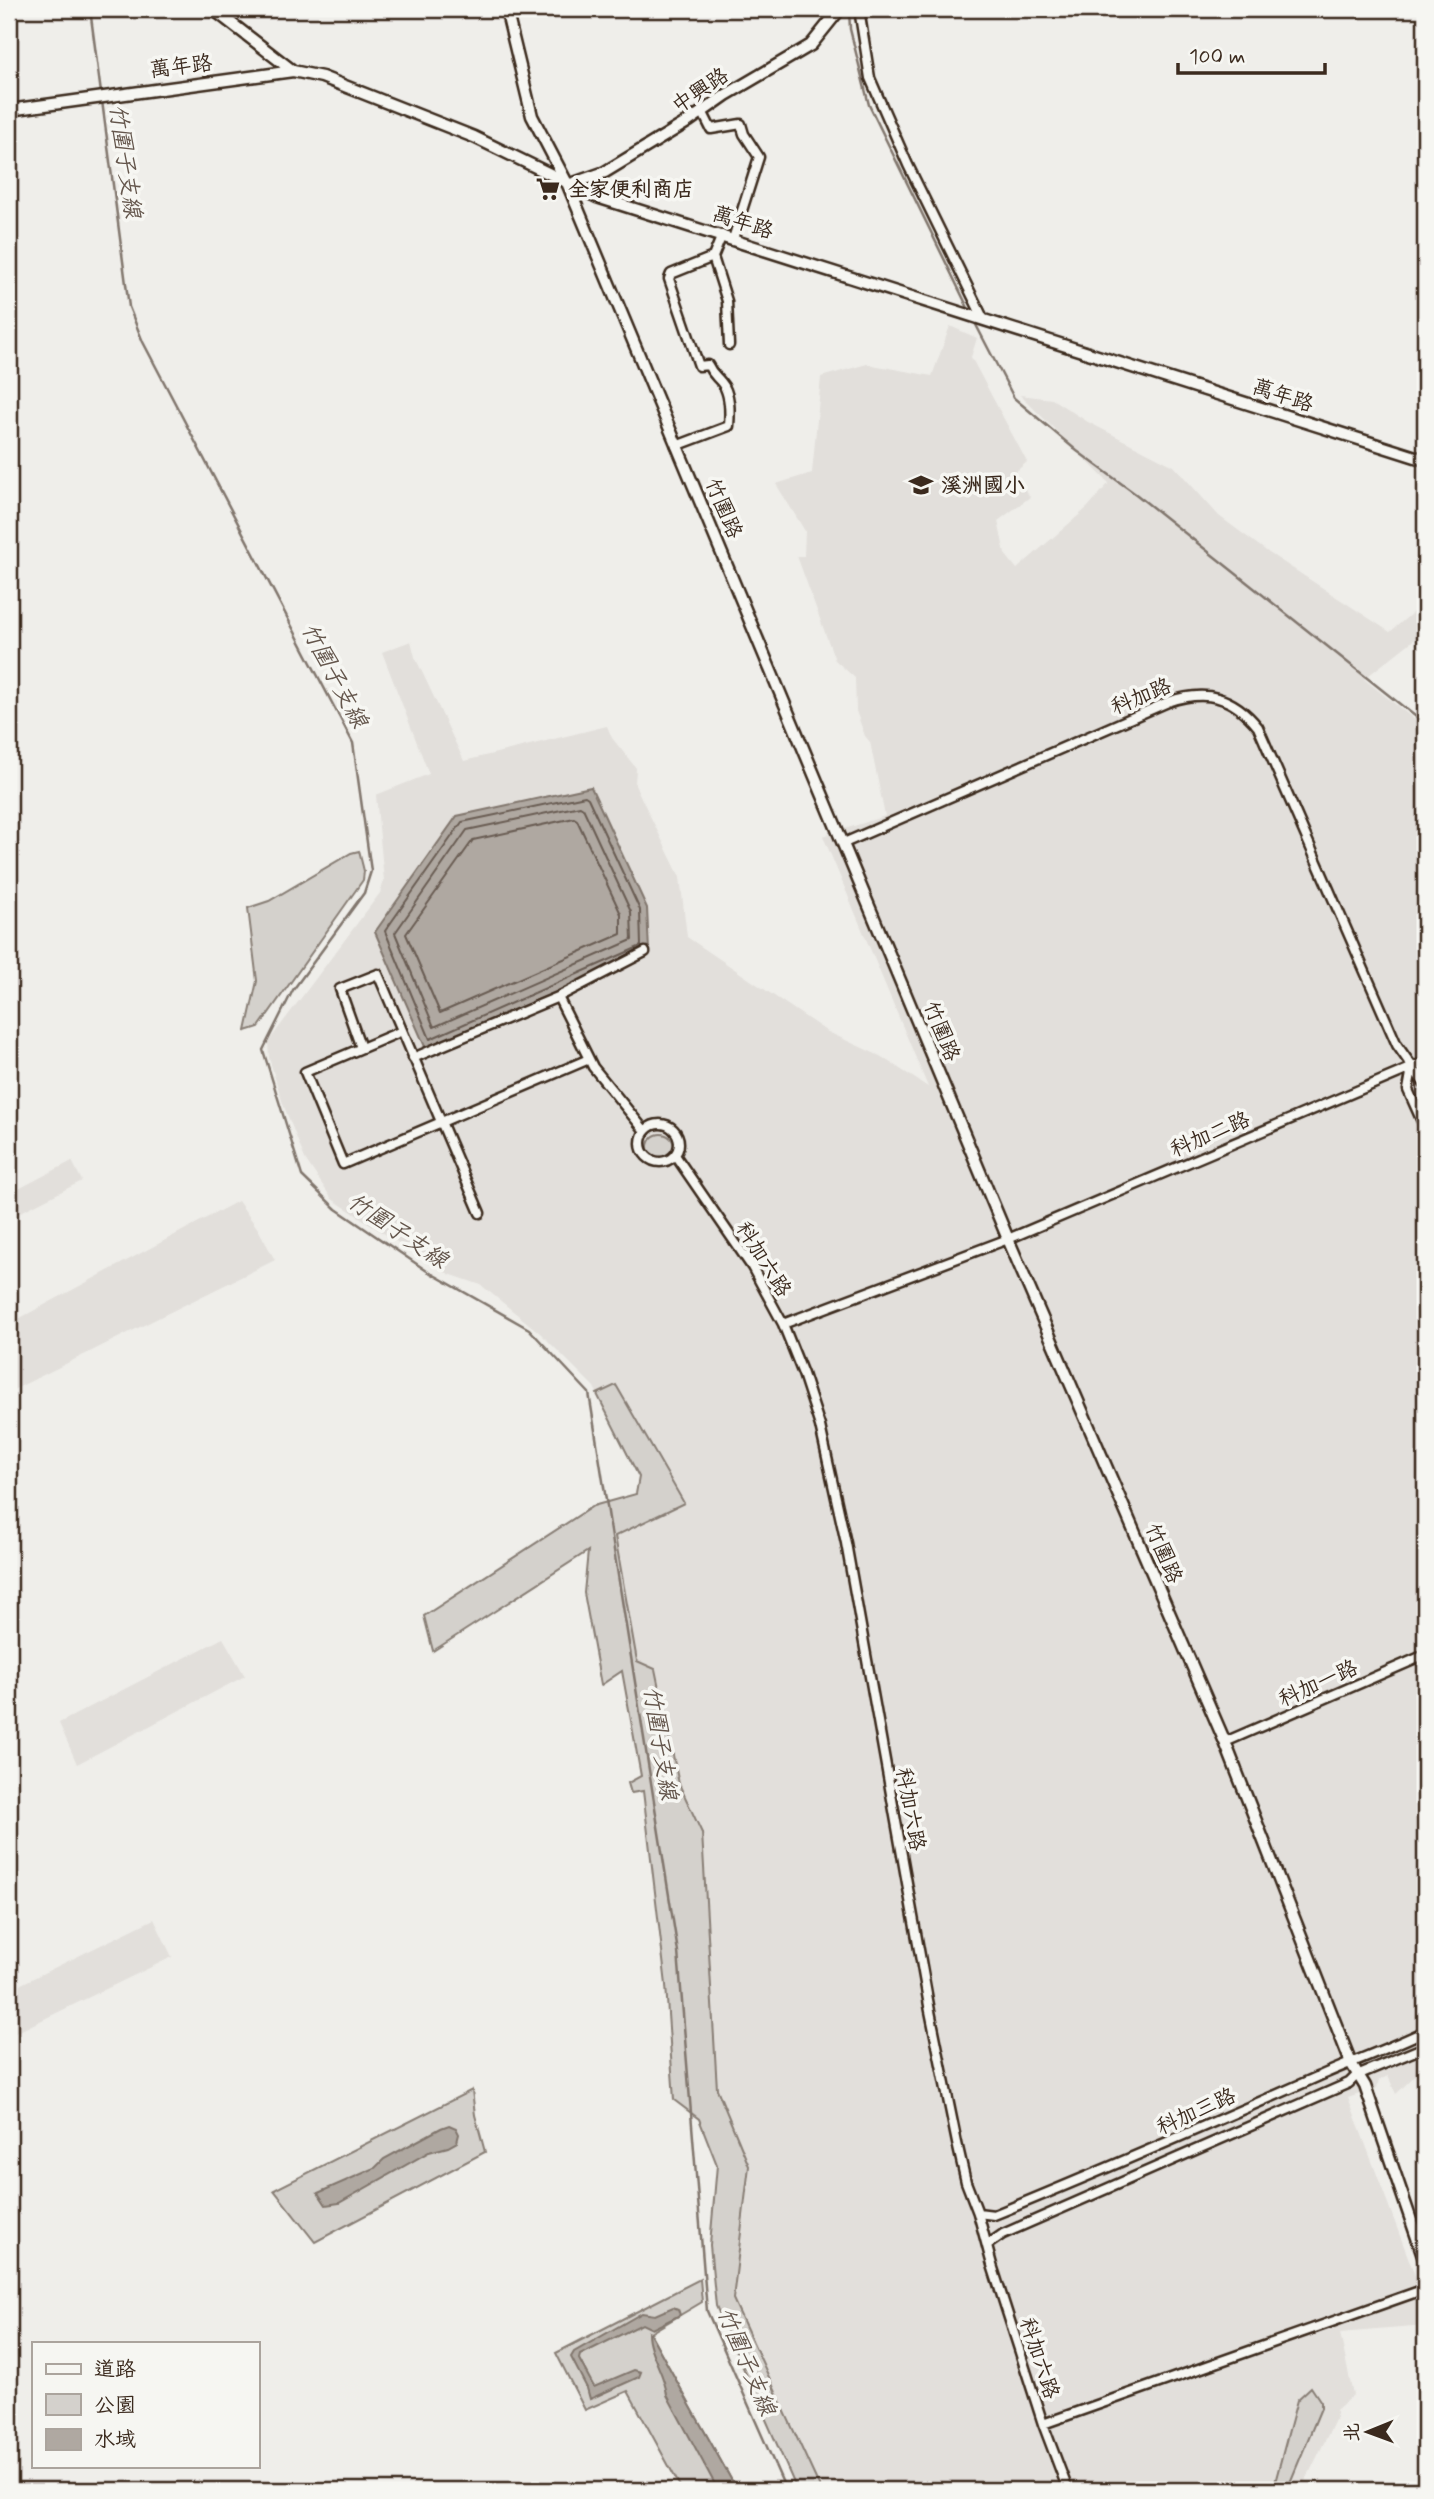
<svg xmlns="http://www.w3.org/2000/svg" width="1434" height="2499" viewBox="0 0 1434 2499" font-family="Mynerve,'LXGW WenKai TC',sans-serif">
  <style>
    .built { fill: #e2dfdb }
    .green { fill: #d4d1cc; stroke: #887e75; stroke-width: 2 }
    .water { fill: #afa8a1; stroke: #81766d; stroke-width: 2 }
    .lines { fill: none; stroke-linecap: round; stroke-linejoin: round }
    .shore { stroke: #695c52; stroke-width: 2 }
    .stream { stroke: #81766d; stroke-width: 2.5 }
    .minor-casing { stroke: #3b2a1e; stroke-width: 13 }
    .tertiary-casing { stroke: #3b2a1e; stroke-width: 15 }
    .minor { stroke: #f6f6f2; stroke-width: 8 }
    .tertiary { stroke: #f6f6f2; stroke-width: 10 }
    .labels { text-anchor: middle; stroke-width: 7; stroke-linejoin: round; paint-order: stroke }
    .street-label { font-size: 21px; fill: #3b2a1e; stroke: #f6f6f2 }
    .poi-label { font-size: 21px; font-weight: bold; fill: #3b2a1e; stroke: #f6f6f2; text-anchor: start }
    .water-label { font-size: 23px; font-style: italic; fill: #64564c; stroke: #f6f6f2 }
  </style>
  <rect width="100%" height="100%" fill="#efeeea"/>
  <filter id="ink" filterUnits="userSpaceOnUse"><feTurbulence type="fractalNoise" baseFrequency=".0143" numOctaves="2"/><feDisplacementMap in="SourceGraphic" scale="14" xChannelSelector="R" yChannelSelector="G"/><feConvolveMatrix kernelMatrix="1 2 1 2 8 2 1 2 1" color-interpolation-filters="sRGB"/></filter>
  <g filter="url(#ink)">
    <path class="built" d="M950 326 977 338 971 357 1027 462 1014 473 1030 497 998 521 1005 554 1017 569 1087 508 1109 483 1020 395 1052 399 1088 422 1174 466 1219 516 1269 553 1390 632 1425 602V631L1364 679 1425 728V2066L1396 2094 1388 2076 1379 2080 1377 2088 1348 2098 1425 2302V2326L1340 2333 1353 2395 1336 2410V2418L1301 2490H797L716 2306 710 2245 717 2165 699 2119 674 2100 669 2020 650 1825 622 1671 601 1685 584 1593 593 1506 636 1494 639 1477 594 1387 540 1333 481 1285 449 1274 423 1259 332 1199 305 1159 283 1104 269 1058 268 1042 380 893 384 881 376 795 429 774 382 652 411 641 415 657 464 761 607 726 612 738 636 768 635 785 680 877 687 937 826 1031 880 1056 928 1087 823 836 885 816 870 742 865 736 856 711 855 678 835 660 797 556H804L805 531 776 484 812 473 821 377 867 364 932 376Z
      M72 1161 82 1181 9 1218V1194Z
      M238 1201 258 1229 275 1260 9 1392V1324Z
      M223 1638 245 1676 77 1764 59 1723Z
      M154 1919 172 1957 9 2036V1990Z"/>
    <path class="green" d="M359 851 364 871 363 880 259 1027 246 1031 257 981 248 908 269 901 351 853Z
      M648 1147a13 13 0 1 1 26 0a13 13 0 1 1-26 0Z
      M616 1385 684 1503 615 1536 637 1661 655 1669 679 1784 702 1833 717 2089 749 2166 733 2299 821 2490H797L716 2306 710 2245 717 2165 699 2119 674 2100 666 1985 643 1791 631 1793 628 1783 641 1776 622 1671 601 1685 584 1593 588 1551 433 1651 424 1616 593 1506 636 1494 639 1477 597 1394Z
      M472 2090 475 2115 485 2152 315 2242 274 2190Z
      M700 2279 702 2302 650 2333 737 2490H682L628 2391 585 2410 556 2353Z
      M1311 2387 1321 2402V2408L1287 2490H1273L1297 2400Z"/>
    <path class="water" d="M591 787 647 908 649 951 426 1049 375 932 457 816Z
      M449 2125 456 2128 459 2134 457 2142 448 2147 429 2152 339 2203 326 2205 318 2193 375 2168 384 2159 441 2128Z
      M673 2307 678 2309 680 2315 652 2329 642 2324 580 2355 579 2359 594 2387 634 2370 641 2372 639 2377 590 2399 587 2388 571 2357 574 2352 642 2313 655 2315Z
      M648 2332 650 2333 737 2490H718L667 2395C665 2373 648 2353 648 2332Z"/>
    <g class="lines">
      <path class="shore" d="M585 796 588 798 640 910 641 946 430 1039 385 931 462 822Z
        M580 806 583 808 631 912 632 940 434 1027 395 933 467 830Z
        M574 818 577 820 621 914V934L440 1013 406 934 473 840Z"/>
      <path class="stream" d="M90 9 129 307 143 342 353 743 371 871 364 893 293 990 263 1050 302 1176 336 1209 427 1271 529 1329 589 1393 678 1952 707 2311 786 2490
        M849 9 850 29 869 105 970 312
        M974 321 1014 398 1077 451 1137 495 1425 724"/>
      <g class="minor-casing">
        <path id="minor" d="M859 9 870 78 908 165 984 320
          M702 111 711 129 741 124 744 134 759 157 733 239
          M713 257 727 301 729 345
          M676 446 729 426C730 413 731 393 721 382 716 376 712 374 708 365L699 366 669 279 671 274 713 257 722 235
          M844 843 1168 702C1206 689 1233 696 1258 727L1397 1045 1425 1085
          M558 997 593 1067 645 1131
          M402 1031 305 1072 343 1164 589 1059
          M361 1048 340 989 378 974 480 1213
          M413 1058 558 997 645 952
          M1412 1068 1408 1090 1425 1128
          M641 1143a19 19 0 1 1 38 0a19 19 0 1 1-38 0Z
          M675 1155 752 1267 783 1324 803 1374 820 1426 846 1543 930 2011 957 2143 966 2182 978 2213 992 2265 1043 2424 1068 2490
          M783 1324 1008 1239 1425 1062
          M1225 1742 1425 1655
          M978 2213 994 2215C1102 2171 1210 2124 1317 2077 1353 2061 1390 2048 1425 2031
          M987 2245 1003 2234 1349 2083 1357 2075 1425 2047
          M1043 2424 1425 2289"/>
      </g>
      <g class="tertiary-casing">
        <path id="tertiary" d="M213 9 293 71
          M506 9 532 116 568 185 1008 1239 1225 1742 1351 2063 1365 2086 1425 2261
          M9 110 293 71 322 77 474 137 597 197 1425 460
          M568 185 605 172 689 121 726 95 811 45 840 9"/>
      </g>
      <use href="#minor" class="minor"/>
      <use href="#tertiary" class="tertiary"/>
    </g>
  </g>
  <defs>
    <g id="supermarket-bare" transform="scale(1.89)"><path d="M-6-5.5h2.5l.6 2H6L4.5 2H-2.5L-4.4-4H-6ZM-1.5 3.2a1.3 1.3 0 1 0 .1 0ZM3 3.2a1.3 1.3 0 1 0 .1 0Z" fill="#3b2a1e" stroke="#f6f6f2" stroke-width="2.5" paint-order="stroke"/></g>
    <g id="school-bare" transform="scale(1.89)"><path d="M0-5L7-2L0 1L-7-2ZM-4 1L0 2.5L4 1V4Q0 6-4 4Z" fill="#3b2a1e" stroke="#f6f6f2" stroke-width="2.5" paint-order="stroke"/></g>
  </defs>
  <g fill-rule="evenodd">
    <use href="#supermarket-bare" x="548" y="189"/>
    <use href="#school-bare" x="921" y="485"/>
  </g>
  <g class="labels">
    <g class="street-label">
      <text transform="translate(181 66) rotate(-7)" y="7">萬年路</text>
      <text transform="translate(700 90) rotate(-34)" y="7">中興路</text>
      <text transform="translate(743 222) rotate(18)" y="7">萬年路</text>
      <text transform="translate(1283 395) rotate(18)" y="7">萬年路</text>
      <text transform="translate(724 508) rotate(67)" y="7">竹圍路</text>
      <text transform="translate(1141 696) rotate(-22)" y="7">科加路</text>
      <text transform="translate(942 1031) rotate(68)" y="7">竹圍路</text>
      <text transform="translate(1210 1134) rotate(-23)" y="7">科加二路</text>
      <text transform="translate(764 1259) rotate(58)" y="7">科加六路</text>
      <text transform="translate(1164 1553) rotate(67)" y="7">竹圍路</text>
      <text transform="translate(1318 1683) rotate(-24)" y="7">科加一路</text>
      <text transform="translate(911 1809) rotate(80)" y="7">科加六路</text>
      <text transform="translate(1196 2111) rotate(-24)" y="7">科加三路</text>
      <text transform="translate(1040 2358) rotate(72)" y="7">科加六路</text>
    </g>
    <g class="poi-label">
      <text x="568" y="196">全家便利商店</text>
      <text x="941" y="492">溪洲國小</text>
    </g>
    <g class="water-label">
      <text transform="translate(126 161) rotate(82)" y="8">竹圍子支線</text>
      <text transform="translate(335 675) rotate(62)" y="8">竹圍子支線</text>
      <text transform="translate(398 1230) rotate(34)" y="8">竹圍子支線</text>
      <text transform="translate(661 1743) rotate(81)" y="8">竹圍子支線</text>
      <text transform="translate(747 2361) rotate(67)" y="8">竹圍子支線</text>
    </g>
  </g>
  <rect width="1434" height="2499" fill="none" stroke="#f6f6f2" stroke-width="35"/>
  <rect x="18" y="18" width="1399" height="2464" fill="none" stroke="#3b2a1e" stroke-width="2.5" filter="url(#ink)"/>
  <rect x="32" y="2342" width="228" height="126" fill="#f6f6f2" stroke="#aba49d" stroke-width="2"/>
  <rect x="46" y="2364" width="35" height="10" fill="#f6f6f2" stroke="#aba49d" stroke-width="2"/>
  <text x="94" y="2376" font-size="21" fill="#3b2a1e">道路</text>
  <rect x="46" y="2394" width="35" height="21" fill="#d4d1cc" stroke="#aba49d" stroke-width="2"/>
  <text x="94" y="2412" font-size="21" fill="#3b2a1e">公園</text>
  <rect x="46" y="2429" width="35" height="21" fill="#afa8a1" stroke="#aba49d" stroke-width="2"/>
  <text x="94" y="2446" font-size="21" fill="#3b2a1e">水域</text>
  <g transform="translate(1368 2432) rotate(269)" stroke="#f6f6f2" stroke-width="5" paint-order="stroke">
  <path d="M0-5L12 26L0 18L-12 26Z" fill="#3b2a1e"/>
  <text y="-10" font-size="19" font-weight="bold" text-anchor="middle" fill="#3b2a1e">北</text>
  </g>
  <path d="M1178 63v10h147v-10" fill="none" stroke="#3b2a1e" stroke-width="3.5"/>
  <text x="1189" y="63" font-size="21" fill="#3b2a1e" stroke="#f6f6f2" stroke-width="5" paint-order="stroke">100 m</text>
</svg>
